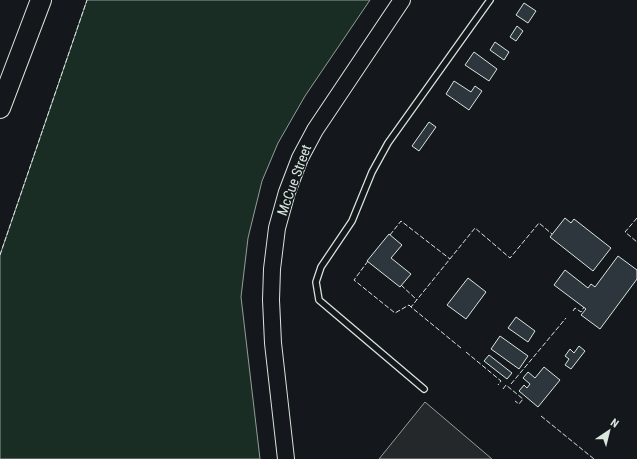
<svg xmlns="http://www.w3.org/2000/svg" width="637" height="459" viewBox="0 0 637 459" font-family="'Roboto Condensed',sans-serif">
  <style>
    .green { fill: #1a2d24; stroke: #939e99 }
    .parking { fill: #24282b; stroke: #939e99 }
    .building { fill: #2c363c; stroke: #d8e6dc }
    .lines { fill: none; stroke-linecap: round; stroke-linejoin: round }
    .lane-casing { stroke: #d8e6dc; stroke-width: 8 }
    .secondary-casing { stroke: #d8e6dc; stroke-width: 18 }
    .highway-casing { stroke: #d8e6dc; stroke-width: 22 }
    .lane { stroke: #14181c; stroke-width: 5.5 }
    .secondary { stroke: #14181c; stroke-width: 16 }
    .highway { stroke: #14181c; stroke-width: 20 }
    .fence { stroke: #d8e6dc; stroke-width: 1; stroke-dasharray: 5 2; stroke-linecap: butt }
    .labels { text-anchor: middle; stroke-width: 3; stroke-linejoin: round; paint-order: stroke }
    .street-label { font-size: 14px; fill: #d8e6dc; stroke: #14181c }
  </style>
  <rect width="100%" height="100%" fill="#14181c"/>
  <path class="green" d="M87 0H370L305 96 278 143 262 181 248 238 241 297 260 459H0V255Z"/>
  <path class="parking" d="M425 402 492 459H379Z"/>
  <path class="building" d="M524 3 536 11 528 23 516 15Z
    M517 26 523 31 516 41 510 37Z
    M495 42 509 52 504 60 490 50Z
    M474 52 497 69 489 81 465 65Z
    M454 81 471 92 475 86 482 91 469 110 446 94Z
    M429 122 436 127 419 151 412 146Z
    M565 218 571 223 574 219 611 248 593 271 550 237Z
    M389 234 402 245 391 258 411 274 400 287 367 261Z
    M618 256 637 270V279L600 329 581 315 586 309 554 285 565 270 588 288 591 284 595 287Z
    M468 278 486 292 466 319 447 305Z
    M516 317 535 331 528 342 508 328Z
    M500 336 528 356 519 369 491 349Z
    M579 346 585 351 571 369 565 365 569 359 565 356 570 349 574 353Z
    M489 355 512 373 507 379 484 361Z
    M544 367 560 380 538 407 519 391 524 385 527 388 530 384 523 378 528 372 535 378Z"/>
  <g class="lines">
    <g class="lane-casing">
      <path id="lane" d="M424 389 319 300 316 282 321 267 352 221 372 172 388 143 490 0"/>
    </g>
    <g class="secondary-casing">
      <path id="secondary" d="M286 459 273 343 271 300 272 269 277 228 287 192 300 158 315 130 402 0"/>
    </g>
    <g class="highway-casing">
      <path id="highway" d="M0 108 41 0"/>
    </g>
    <use href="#lane" class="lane"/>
    <use href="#secondary" class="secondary"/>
    <use href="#highway" class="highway"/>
    <path class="fence" d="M637 218 625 232 637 242
      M390 235 401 221 450 259
      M0 255 87 0
      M368 261 354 280 395 313 409 305 411 307
      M401 285 417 300
      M573 311 575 308 581 312 584 307
      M461 348 411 307 475 228 510 258 539 223 552 234
      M466 352 501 381 498 385
      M511 384 566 318
      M503 389 506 385 523 399 519 404 515 401
      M541 416 594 459"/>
  </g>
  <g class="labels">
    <g class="street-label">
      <text transform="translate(294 180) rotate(-70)" y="5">McCue Street</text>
    </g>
  </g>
  <g transform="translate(609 431) rotate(35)" stroke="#14181c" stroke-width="3" paint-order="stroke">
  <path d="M0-3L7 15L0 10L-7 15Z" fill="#d8e6dc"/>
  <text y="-6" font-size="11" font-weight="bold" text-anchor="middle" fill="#d8e6dc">N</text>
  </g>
</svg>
